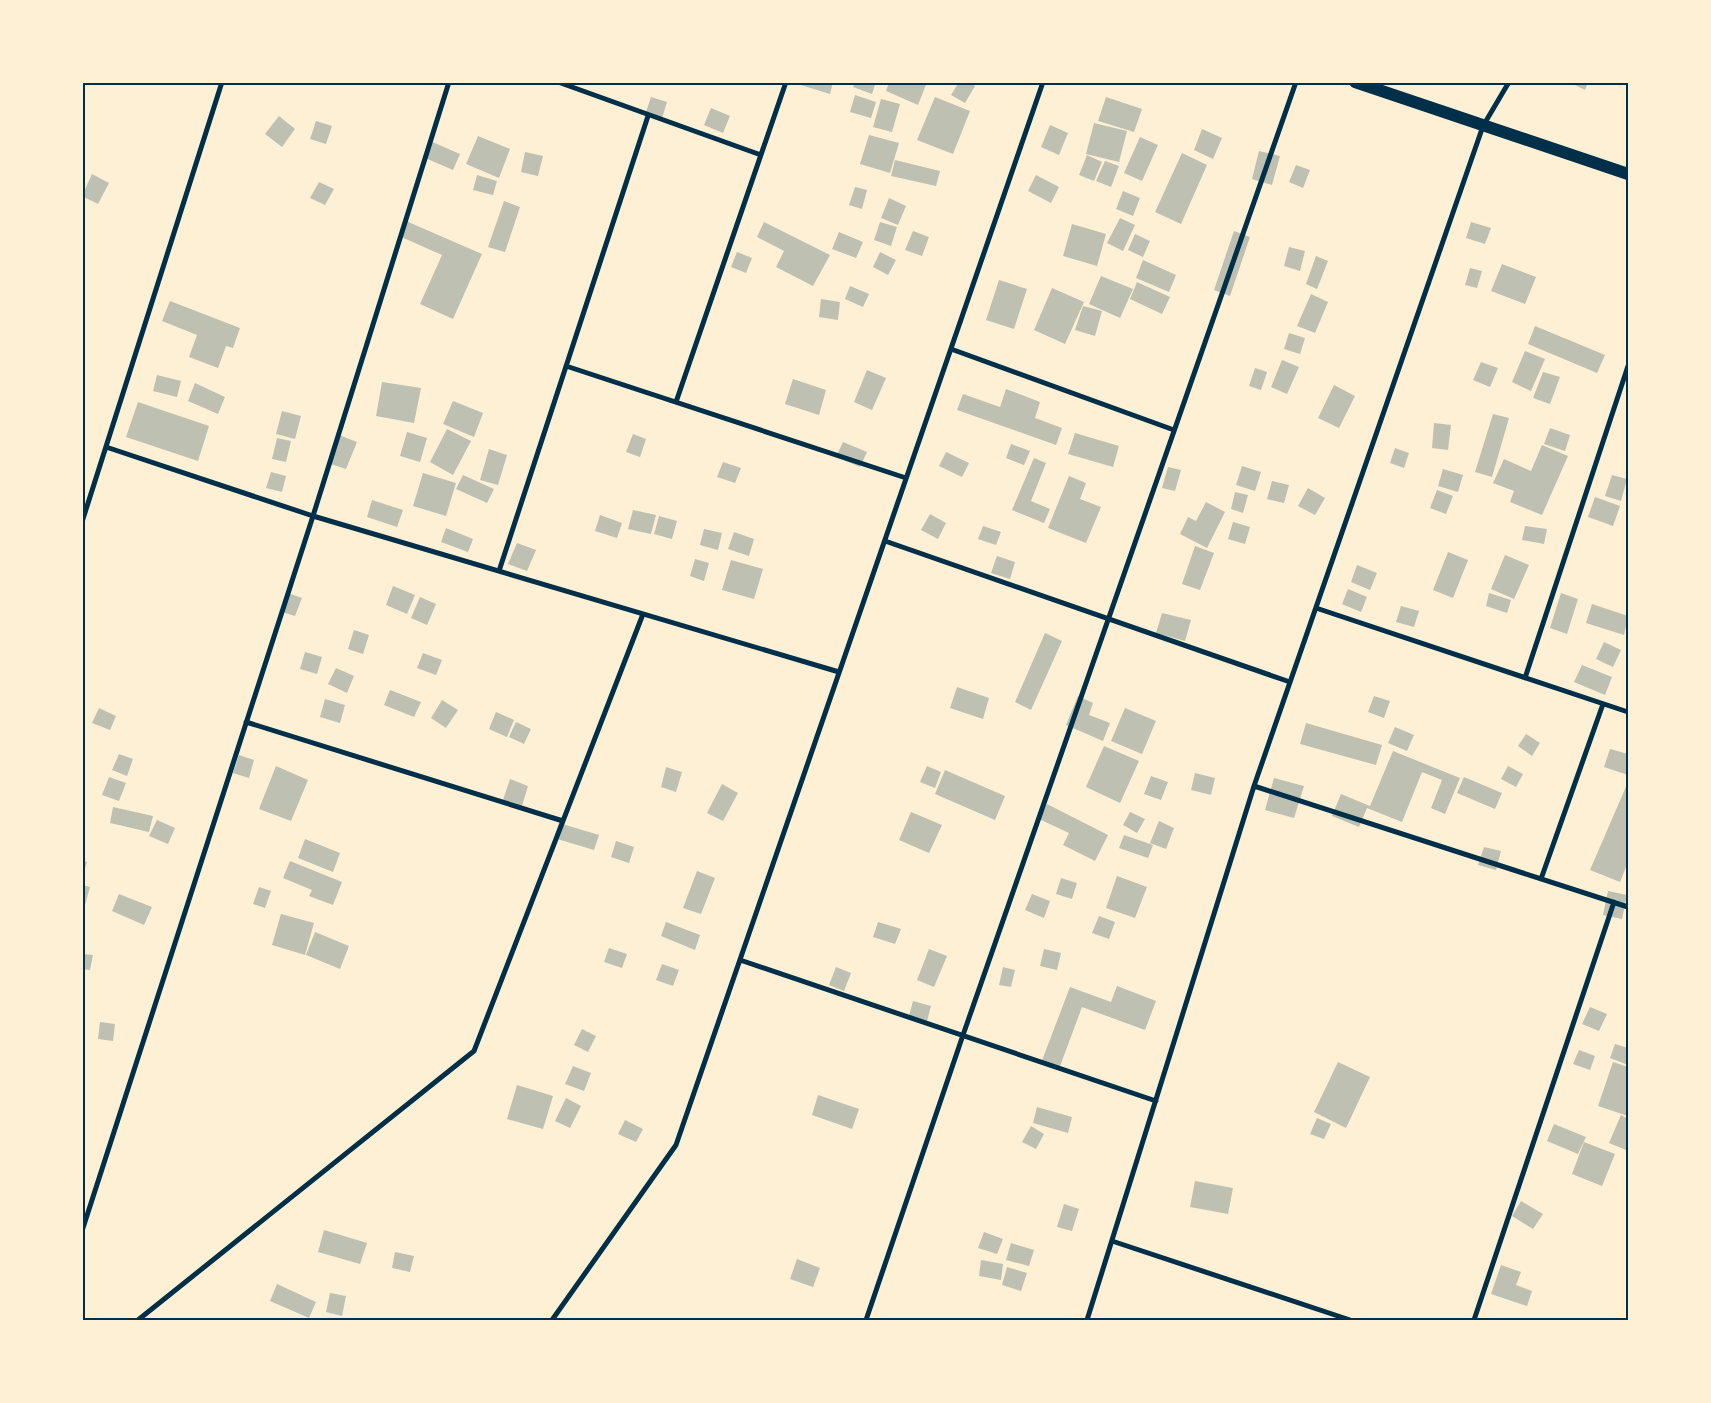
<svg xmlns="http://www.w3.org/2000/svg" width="1711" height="1403" viewBox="0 0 1711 1403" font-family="'Asap Condensed',sans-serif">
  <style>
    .building { fill: #bec0b2 }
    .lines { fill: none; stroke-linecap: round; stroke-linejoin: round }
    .minor { stroke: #003049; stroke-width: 5 }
    .primary { stroke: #003049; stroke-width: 12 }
    .neatline { fill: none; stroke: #003049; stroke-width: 2 }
  </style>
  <rect width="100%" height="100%" fill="#fdf0d5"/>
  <path class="building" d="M791 82H833L830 94Z
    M855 82H876L872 94 853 87Z
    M889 82H927L918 105 886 91Z
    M959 82H970L975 86 965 103 951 95Z
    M1569 82H1588L1585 90Z
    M855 95 876 102 871 118 850 112Z
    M651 97 667 102 662 118 646 112Z
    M935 97 970 111 953 154 917 140Z
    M1106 97 1142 109 1134 132 1098 121Z
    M881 99 900 104 892 132 873 127Z
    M711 108 730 116 723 133 704 125Z
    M279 116 295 129 282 147 265 134Z
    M316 121 332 126 326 144 310 139Z
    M1094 123 1127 131 1119 162 1086 154Z
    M1050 125 1068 133 1059 155 1041 147Z
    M1202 129 1222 138 1213 159 1194 150Z
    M869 135 899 143 890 173 860 164Z
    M478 136 510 149 499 178 466 164Z
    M1140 137 1158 145 1142 181 1124 173Z
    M430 141 460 154 453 170 423 157Z
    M1259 151 1280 156 1272 185 1252 179Z
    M525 152 543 156 538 176 521 172Z
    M1182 153 1207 165 1181 224 1155 212Z
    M1087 155 1102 162 1094 181 1079 175Z
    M895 160 940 171 936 186 891 176Z
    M1105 161 1119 166 1111 187 1096 181Z
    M1296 165 1310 170 1303 188 1289 182Z
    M92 174 109 183 98 204 82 196Z
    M477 175 497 181 493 195 473 190Z
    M1036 175 1059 187 1051 203 1028 191Z
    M319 182 334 189 325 205 310 198Z
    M855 187 867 190 862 209 849 205Z
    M1123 191 1140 198 1133 216 1116 209Z
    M889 198 906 206 898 225 881 218Z
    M504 201 520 207 505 252 488 247Z
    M1120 218 1135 225 1123 251 1107 243Z
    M406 221 482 254 453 319 420 304 442 255 399 236Z
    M764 222 830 255 813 286 776 267 784 251 757 237Z
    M880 222 897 227 891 246 874 240Z
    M1471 222 1491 228 1485 244 1466 238Z
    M1072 224 1106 234 1097 266 1063 256Z
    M913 231 929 237 922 256 905 250Z
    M1234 231 1250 237 1230 296 1214 290Z
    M839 232 863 242 856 258 832 249Z
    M1135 234 1150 241 1143 257 1128 250Z
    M1289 247 1305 251 1300 271 1284 266Z
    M737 252 752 258 746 273 731 267Z
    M880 252 896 260 888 275 873 267Z
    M1316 256 1328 261 1317 289 1306 284Z
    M1143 260 1176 275 1169 292 1136 278Z
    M1502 264 1536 277 1525 304 1491 291Z
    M1470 268 1482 271 1477 288 1465 285Z
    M1101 276 1133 289 1120 318 1089 304Z
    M999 280 1027 289 1014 329 986 320Z
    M1137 282 1170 297 1162 314 1130 299Z
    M850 286 869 294 863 307 845 299Z
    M1052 288 1084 302 1065 344 1034 330Z
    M1311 294 1328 302 1315 333 1297 326Z
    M821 299 840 302 838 320 819 317Z
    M170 301 240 328 233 348 226 346 218 368 189 357 197 335 162 321Z
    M1083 306 1102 311 1095 336 1075 330Z
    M1535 326 1605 355 1597 373 1528 344Z
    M1289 333 1305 338 1300 354 1284 349Z
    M1525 351 1545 359 1531 391 1512 382Z
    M1282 360 1299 367 1287 394 1271 387Z
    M1481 362 1498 368 1490 387 1473 380Z
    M1255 368 1267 372 1261 390 1249 386Z
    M867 370 886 378 872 410 854 402Z
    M1543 372 1560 377 1550 404 1533 398Z
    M157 375 181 381 177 397 153 391Z
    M793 379 826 390 819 415 785 404Z
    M382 382 421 388 414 423 376 416Z
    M195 383 225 397 218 414 188 401Z
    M1334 385 1355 396 1339 428 1318 418Z
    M1006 389 1040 402 1035 418 1062 428 1056 445 957 410 963 394 1000 407Z
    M453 401 483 413 474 437 443 424Z
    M138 402 209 426 198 461 126 437Z
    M282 411 301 416 295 439 276 434Z
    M1493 414 1509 418 1492 477 1475 472Z
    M1434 423 1451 425 1448 450 1432 448Z
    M1550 428 1570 435 1565 451 1544 444Z
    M447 429 471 441 453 475 430 462Z
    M407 432 427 438 420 462 400 456Z
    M1075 433 1119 446 1113 467 1068 454Z
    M633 434 646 439 640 457 626 452Z
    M339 435 357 442 346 469 328 463Z
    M277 438 291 441 286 462 272 459Z
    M843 442 867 452 860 467 836 457Z
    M1011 444 1030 451 1024 465 1006 458Z
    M1542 445 1568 456 1542 515 1510 502 1514 491 1493 483 1504 459 1531 471Z
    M1395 448 1409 453 1404 468 1390 463Z
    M489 449 507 455 498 485 480 480Z
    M946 452 969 463 962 477 939 466Z
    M1034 458 1046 463 1031 501 1050 509 1044 523 1012 510Z
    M723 462 741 468 735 483 717 477Z
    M1242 466 1261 472 1255 491 1236 485Z
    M1168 467 1181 470 1175 491 1162 488Z
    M1443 469 1463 475 1458 492 1438 486Z
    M271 472 286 476 282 492 266 488Z
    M423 473 456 483 446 516 413 506Z
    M463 475 494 489 487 503 456 489Z
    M1612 475 1627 479 1621 501 1605 496Z
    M1069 476 1086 483 1080 499 1101 507 1086 543 1048 528Z
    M1272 481 1289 485 1284 503 1267 499Z
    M1308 488 1325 498 1315 515 1298 506Z
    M1437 490 1453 496 1446 514 1430 508Z
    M1235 492 1248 495 1243 513 1231 509Z
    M1595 497 1620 506 1613 526 1588 517Z
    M372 500 403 510 397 527 367 517Z
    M1206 502 1225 512 1207 548 1180 534 1188 517 1196 521Z
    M633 510 656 515 651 534 628 529Z
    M930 514 946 523 938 539 921 530Z
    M600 515 622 523 617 538 595 531Z
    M659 516 677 521 672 539 654 534Z
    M1233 522 1250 527 1245 544 1228 539Z
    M983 526 1001 532 996 545 978 539Z
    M1525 526 1547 529 1544 544 1522 540Z
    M446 528 473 539 468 552 441 542Z
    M704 529 722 533 718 550 700 545Z
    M734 532 754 539 749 556 728 549Z
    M517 543 536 550 527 571 508 564Z
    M1195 546 1214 553 1200 590 1182 584Z
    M1448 552 1468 560 1453 598 1433 590Z
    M1505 555 1529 565 1514 599 1491 589Z
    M997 556 1015 562 1010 579 991 573Z
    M695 559 709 563 704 581 690 576Z
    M731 560 763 569 754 599 722 590Z
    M1357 565 1377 573 1370 590 1351 582Z
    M393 586 415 595 407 614 386 605Z
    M1348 589 1367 597 1361 612 1342 604Z
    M288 593 302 598 295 616 282 612Z
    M1489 593 1511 600 1507 613 1486 606Z
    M1561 593 1578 599 1567 634 1550 628Z
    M420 597 436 604 427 625 411 618Z
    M1592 604 1628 616 1624 635 1586 623Z
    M1401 606 1419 611 1414 627 1396 622Z
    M1162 613 1191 620 1185 641 1156 633Z
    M354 630 369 635 363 654 348 649Z
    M1045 633 1062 641 1031 710 1015 702Z
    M1604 642 1621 650 1613 667 1596 659Z
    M305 652 322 657 317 674 300 669Z
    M423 653 442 660 436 675 417 668Z
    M1582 665 1612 677 1605 695 1574 682Z
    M336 668 354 676 347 693 328 684Z
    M957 687 989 698 983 719 950 708Z
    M390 690 421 702 414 717 384 705Z
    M1078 696 1093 703 1089 715 1110 723 1103 741 1066 725Z
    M1374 696 1390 701 1384 718 1368 712Z
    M325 699 345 705 340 723 320 717Z
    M442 700 458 710 446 728 431 718Z
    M99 708 116 716 110 730 92 723Z
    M1125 708 1156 721 1142 754 1111 741Z
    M496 712 514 720 507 737 489 729Z
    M516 722 531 729 524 744 509 737Z
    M1306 723 1382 745 1376 765 1300 744Z
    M1395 727 1414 735 1407 751 1388 743Z
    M1526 734 1540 743 1532 756 1518 746Z
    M1104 746 1139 761 1120 803 1086 787Z
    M1610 749 1628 754V775L1604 767Z
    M1393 751 1460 778 1445 814 1431 808 1442 780 1422 772 1402 822 1367 808 1359 827 1332 816 1341 794 1370 806Z
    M119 754 133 759 127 776 112 770Z
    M239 755 254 760 249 778 233 773Z
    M276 766 308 780 291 821 259 809Z
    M927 766 941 772 935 788 920 782Z
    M1508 766 1523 774 1516 787 1501 779Z
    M666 767 682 772 676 792 661 787Z
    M945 770 1005 796 995 820 935 794Z
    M1195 773 1215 778 1211 795 1191 790Z
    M1151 776 1168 782 1161 800 1144 794Z
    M109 777 126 783 119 801 102 795Z
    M1464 777 1502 793 1495 809 1457 793Z
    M1274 778 1304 786 1294 818 1265 810Z
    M510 779 528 786 522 806 503 800Z
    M1628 782V862L1620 882 1590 870Z
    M722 784 738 793 723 821 707 813Z
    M1047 804 1108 835 1095 861 1063 845 1069 833 1039 819Z
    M113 807 153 816 149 832 110 823Z
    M911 812 942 825 929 853 899 840Z
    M1130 812 1145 819 1137 833 1123 825Z
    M157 820 175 828 168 844 149 836Z
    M1159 821 1174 828 1166 849 1150 843Z
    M559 823 599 835 594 850 554 838Z
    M1124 835 1153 845 1148 858 1119 848Z
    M305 839 340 853 333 872 298 858Z
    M616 841 634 847 629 863 611 857Z
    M1484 847 1501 851 1496 870 1478 865Z
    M82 861 87 862 83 874H82Z
    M290 861 342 882 333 905 309 896 312 890 283 878Z
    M697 871 715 878 701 914 683 908Z
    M1117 876 1147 887 1135 918 1106 908Z
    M1061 878 1077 883 1072 899 1056 894Z
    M82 885 90 887 85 905 82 904Z
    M259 887 271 891 265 908 253 904Z
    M1608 891 1627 895 1622 919 1603 915Z
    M119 894 152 907 144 925 112 911Z
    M1032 894 1050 901 1044 918 1025 910Z
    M281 914 314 923 305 955 272 945Z
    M1099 916 1115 922 1109 939 1092 933Z
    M666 922 700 935 695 950 661 936Z
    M878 922 901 929 895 944 873 937Z
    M315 932 349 946 340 969 306 955Z
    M609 948 627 954 622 968 604 962Z
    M929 949 947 956 934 987 917 980Z
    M1044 949 1061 953 1057 970 1040 966Z
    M82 954 93 955 90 970 82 969Z
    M662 964 679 970 673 986 656 980Z
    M836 967 851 973 844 991 829 985Z
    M1003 967 1015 970 1011 987 999 985Z
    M1117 986 1156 1001 1145 1030 1082 1007 1059 1069 1041 1063 1070 987 1111 1002Z
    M913 1001 931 1006 927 1021 909 1016Z
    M1590 1007 1607 1014 1599 1031 1582 1024Z
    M100 1022 115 1024 113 1041 98 1039Z
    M582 1029 596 1036 588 1052 574 1045Z
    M1615 1044 1628 1048V1065L1610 1058Z
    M1579 1050 1595 1056 1590 1070 1573 1064Z
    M1338 1062 1370 1077 1346 1128 1314 1112Z
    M1613 1062 1628 1067V1116L1598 1106Z
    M573 1066 591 1073 584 1091 565 1084Z
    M517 1085 553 1096 543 1129 507 1119Z
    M818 1095 859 1109 852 1129 812 1115Z
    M566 1098 581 1106 570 1128 555 1121Z
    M1037 1107 1072 1117 1068 1133 1033 1123Z
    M1621 1115 1628 1119 1626 1150 1609 1143Z
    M1317 1118 1331 1124 1324 1139 1310 1134Z
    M625 1120 643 1129 636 1142 618 1134Z
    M1554 1124 1586 1137 1578 1154 1547 1141Z
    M1031 1126 1044 1134 1036 1149 1022 1142Z
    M1584 1142 1615 1154 1602 1186 1572 1174Z
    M1195 1181 1233 1188 1228 1214 1190 1207Z
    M1521 1201 1543 1214 1533 1229 1512 1216Z
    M1064 1204 1079 1209 1072 1231 1057 1227Z
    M324 1230 367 1243 360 1264 318 1252Z
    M984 1232 1003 1239 997 1254 978 1248Z
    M1011 1243 1034 1250 1029 1266 1006 1260Z
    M395 1252 414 1256 410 1272 392 1268Z
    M797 1259 820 1268 813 1287 790 1279Z
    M981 1260 1003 1264 1001 1280 979 1276Z
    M1501 1265 1521 1272 1516 1285 1532 1291 1527 1306 1491 1294Z
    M1007 1267 1027 1273 1021 1291 1002 1285Z
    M277 1284 316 1302 309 1318 270 1301Z
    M330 1293 346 1296 342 1316 326 1312Z"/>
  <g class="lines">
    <path class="minor" d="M558 82 761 155
      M951 349 1174 430
      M566 366 906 478
      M676 402 786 82
      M106 447 313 516 839 672
      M82 522 222 82
      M885 541 1290 682
      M499 571 648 116
      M1316 608 1628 712
      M1525 678 1628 366
      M246 722 563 821
      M1254 786 1628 907
      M1541 879 1603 704
      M740 960 1156 1101
      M82 1231 313 516 449 82
      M1112 1241 1350 1320
      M138 1320 474 1051 643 614
      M552 1320 676 1145 1043 82
      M866 1320 963 1035 1296 82
      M1087 1320 1254 786 1483 126 1509 82
      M1474 1320 1614 902"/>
    <path class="primary" d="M1355 82 1628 174"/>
  </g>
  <rect width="1711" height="1403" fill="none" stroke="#fdf0d5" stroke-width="168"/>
  <rect x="84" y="84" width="1543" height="1235" class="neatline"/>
</svg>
